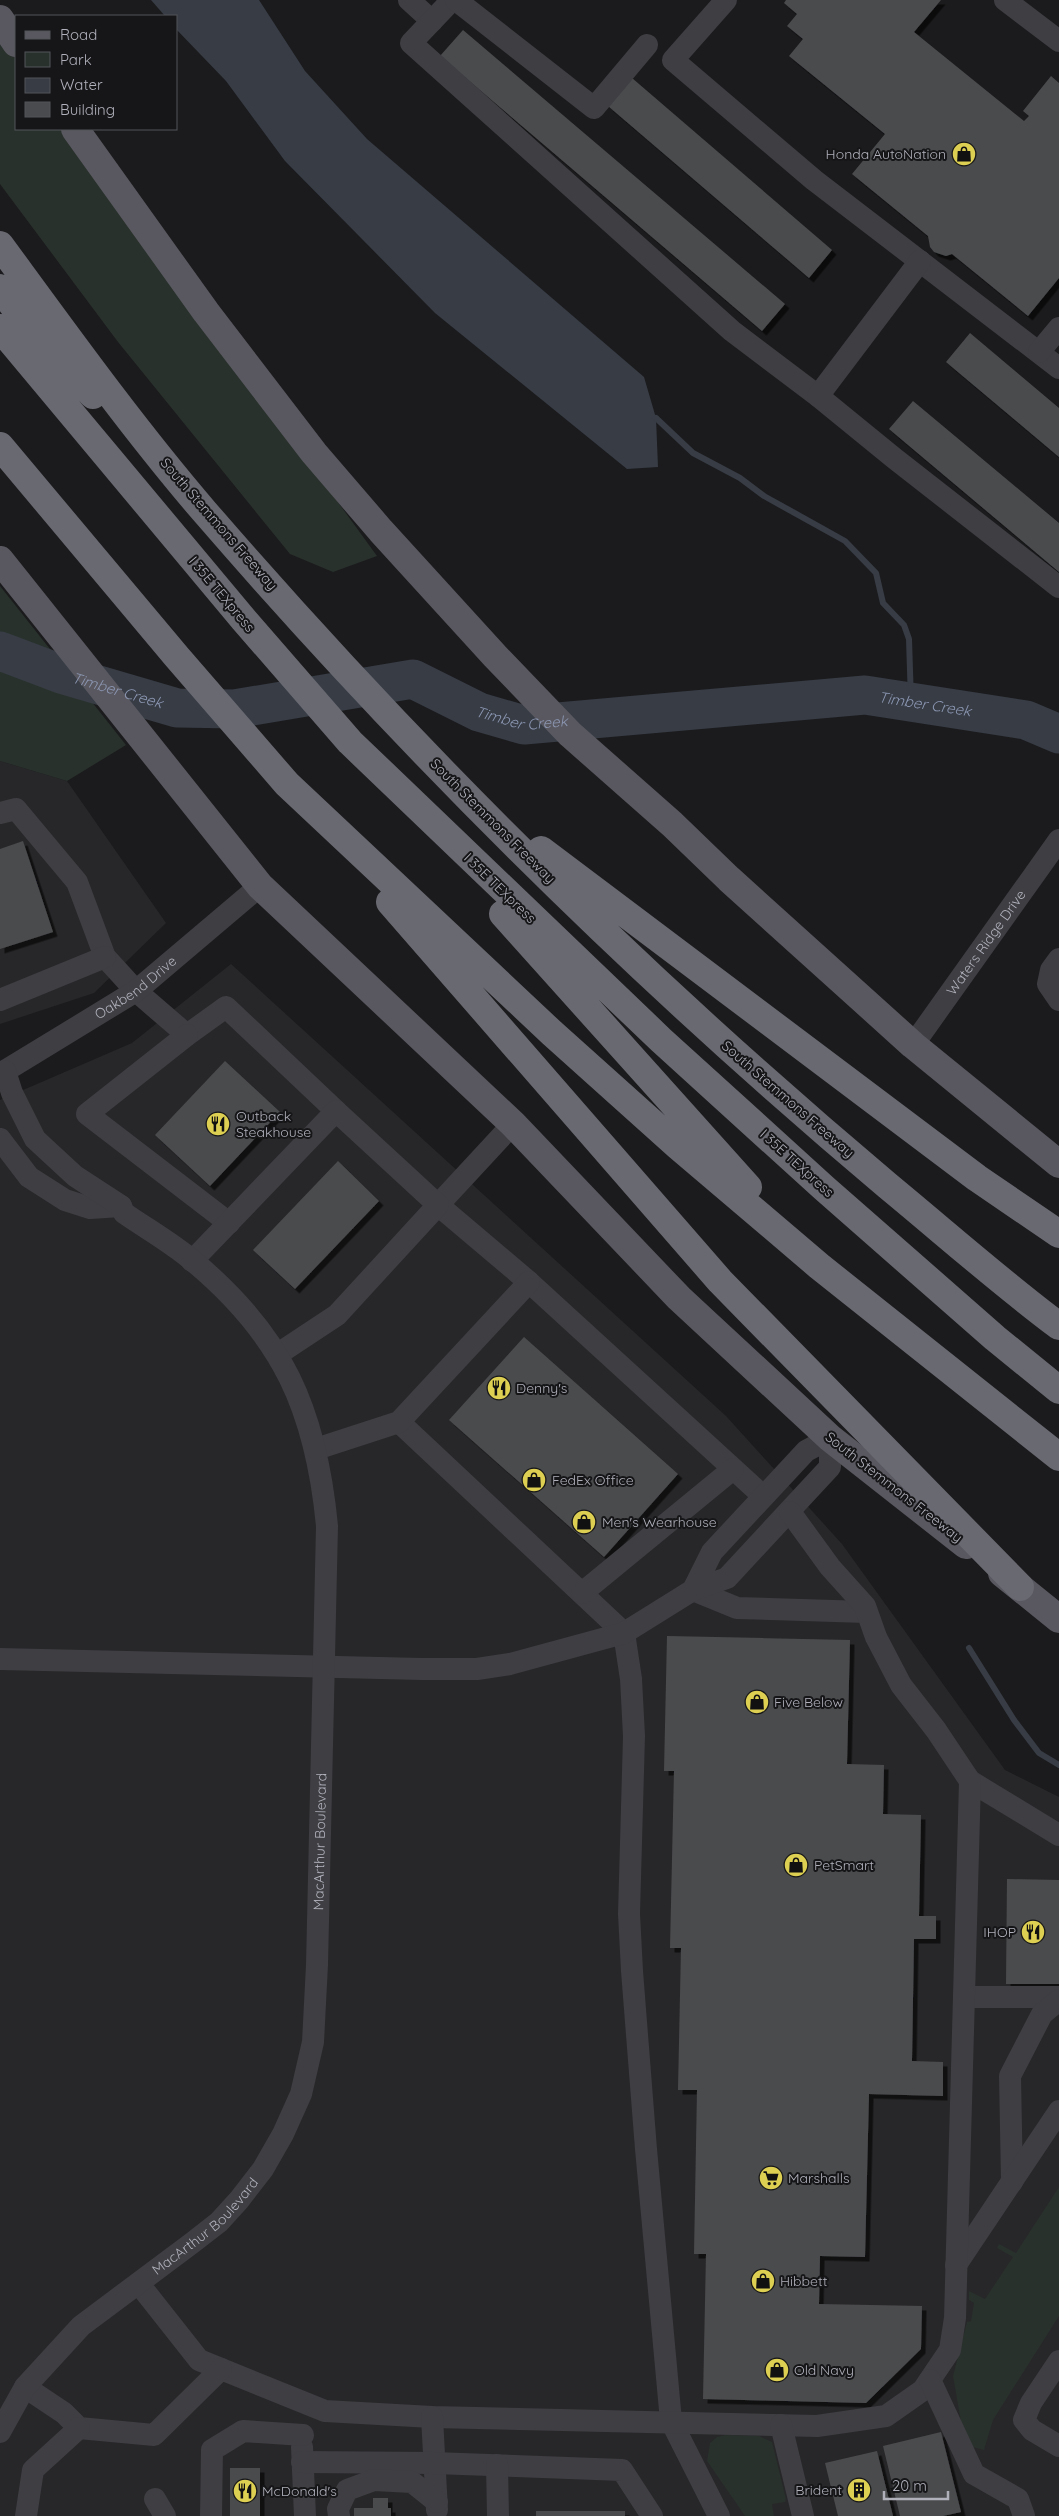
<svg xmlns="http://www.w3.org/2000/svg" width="1059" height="2516" viewBox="0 0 1059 2516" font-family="Quicksand,sans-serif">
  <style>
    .built { fill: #272729 }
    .green { fill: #29312c }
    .water { fill: #373c45 }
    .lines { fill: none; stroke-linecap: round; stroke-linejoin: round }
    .stream { stroke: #373c45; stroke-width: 6 }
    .river { stroke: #373c45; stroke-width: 39 }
    .building { fill: #4a4b4e; filter: url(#shadow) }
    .minor { stroke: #3e3e43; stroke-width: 22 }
    .major { stroke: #595860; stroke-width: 28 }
    .highway { stroke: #696972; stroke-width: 28 }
    .labels { text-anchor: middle; stroke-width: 4; stroke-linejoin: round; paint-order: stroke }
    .poi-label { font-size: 14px; fill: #afb0ba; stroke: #161618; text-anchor: start }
    .street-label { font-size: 14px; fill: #afb0ba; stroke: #161618 }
    .water-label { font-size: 15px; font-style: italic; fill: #8b96b1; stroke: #161618 }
  </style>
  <defs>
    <filter id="shadow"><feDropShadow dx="4.5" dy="4.5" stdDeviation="0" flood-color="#0009"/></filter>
  </defs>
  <rect width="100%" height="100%" fill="#1b1b1d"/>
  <path class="built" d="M0 761 67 781 166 923 94 993 0 1024Z
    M231 964 726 1416 842 1544 1005 1770 1059 1797V2516H0V1100L132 1043Z"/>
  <path class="green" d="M0 37 16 59V129H67L377 556 333 572 290 554 118 342 0 184Z
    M0 586 126 745 67 781 0 761Z
    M1059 2187V2316L993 2420 984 2450 965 2445 953 2376 967 2322 971 2321 974 2303 969 2300V2291L985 2299 1013 2257 997 2248 999 2244 1016 2253Z
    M725 2435 759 2436 772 2442 786 2499 785 2502 772 2504 774 2516H745L707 2461 710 2443 717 2437Z"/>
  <path class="water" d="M151 0H259L305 71 367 139 644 377 656 418 658 467 627 469 435 313 285 161 226 81 176 29V16H165Z"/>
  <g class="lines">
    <path class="stream" d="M656 418 693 453 740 478 764 496 845 541 876 573 883 603 904 625 909 639 911 702
      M969 1648 1014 1720 1039 1753 1059 1765"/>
    <path class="river" id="s1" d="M0 651 61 674 177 708 234 709 413 679 479 712 524 725 865 695 1026 720 1059 734"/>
  </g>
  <path class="building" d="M786 0H941L914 32 1024 121 1029 116 1023 111 1051 76 1059 83V278L1028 316 952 254 946 256 934 252 930 247 928 236 852 174 885 134 789 56 803 39 787 26 797 14 784 3Z
    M463 30 785 304 762 331 440 56Z
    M632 78 832 250 809 278 608 106Z
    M970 333 1059 408V457L946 362Z
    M913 401 1059 523V572L889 429Z
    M23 841 53 932 0 949V849Z
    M225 1061 280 1112 210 1186 155 1135Z
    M338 1161 379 1201 295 1289 253 1250Z
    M524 1337 678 1474 604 1557 449 1420Z
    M667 1636 850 1640 847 1764 884 1765 883 1814 921 1815 919 1916H936V1939H914L912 2061 943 2062V2096L869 2094 865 2257 820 2256 819 2304 922 2306 921 2349 866 2403 703 2399 706 2254H694L697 2090H678L681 1948H670L674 1771H664Z
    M1007 1879 1059 1880V1984H1006Z
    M941 2432 961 2512 943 2516H900L883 2446Z
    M877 2451 893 2516H838L825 2463Z
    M230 2468H260V2516H230Z
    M373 2498H388V2508H391V2516H354V2508H373Z
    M536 2511H625V2516H536Z"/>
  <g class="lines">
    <g class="minor">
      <path d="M409 0 432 21"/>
      <path d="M452 0 411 43 732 331 818 396"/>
      <path d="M456 0 594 108 647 45"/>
      <path d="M726 0 673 60 814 180 1059 368"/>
      <path d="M1005 0 1059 41"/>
      <path d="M920 261 818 396 894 458 1059 587"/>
      <path d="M1039 352 1059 328"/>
      <path d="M0 813 16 809 77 882 105 957 136 991 187 1035 226 1007 336 1111"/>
      <path d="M1059 959 1051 970 1048 984 1059 1000"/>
      <path d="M0 1000 105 957"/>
      <path d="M187 1035 87 1114 229 1223"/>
      <path id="s2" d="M913 1045 1059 840"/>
      <path id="s3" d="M0 1074 136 991 260 886"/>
      <path d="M513 1124 438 1205 529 1282 763 1496"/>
      <path d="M0 1139 29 1177 65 1200 90 1208 121 1206"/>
      <path d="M192 1261 336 1111 438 1205 337 1315 278 1354"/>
      <path d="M399 1422 624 1633 631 1679 634 1736 629 1914 632 1971 646 2149 671 2421 719 2516"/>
      <path d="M316 1449 399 1422 529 1282"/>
      <path d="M693 1590 737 1608 866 1612"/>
      <path d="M582 1593 733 1469"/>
      <path d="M0 1659 422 1669H477L510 1664 624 1633 693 1590 727 1578 830 1467V1438L806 1451 712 1552 693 1590"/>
      <path d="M970 1781 1059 1835"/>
      <path d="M964 1997H1059"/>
      <path d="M1012 2182 1010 2076 1042 2014 1059 2000"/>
      <path d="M956 2265 1059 2111"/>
      <path d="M139 2284 199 2360 325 2411 432 2417 817 2426 886 2416 923 2390 950 2350 955 2318 970 1781 936 1730 901 1685 876 1637 865 1606 830 1567 790 1512"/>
      <path d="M1059 2361 1031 2403 1024 2420 1032 2430 1059 2446"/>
      <path d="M930 2380 974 2474 1018 2499 1024 2516"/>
      <path d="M25 2387 64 2413 79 2428 154 2435 221 2369"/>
      <path d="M432 2417 437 2510"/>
      <path d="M781 2425 803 2516"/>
      <path id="s4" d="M0 2432 25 2387 81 2326 192 2243 219 2222 239 2200 263 2169 283 2134 301 2094 313 2042 317 1965 327 1526C316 1410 283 1336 193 1261 172 1243 147 1229 124 1213L121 1206 75 1176 35 1139 12 1093 5 1071"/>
      <path d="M302 2447 305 2516"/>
      <path d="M302 2462 434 2463 622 2470 652 2516"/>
      <path d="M497 2465 498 2516"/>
      <path d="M155 2499 165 2516"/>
      <path d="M26 2516 33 2470 79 2428"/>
      <path d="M211 2516 212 2450 243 2431 303 2435"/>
      <path d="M339 2516 338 2509 347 2490 374 2480 412 2482 437 2502"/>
    </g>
    <path class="major" d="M0 19 16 43
      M75 129 206 312 314 453 381 531 495 656 570 734 672 824 729 879 913 1045 1059 1164
      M0 560 260 886 513 1124 679 1298 830 1438 966 1545
      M1002 1573 1059 1619"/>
    <path class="highway" d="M0 245C66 335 132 427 204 511 414 754 643 980 888 1186 945 1233 1000 1282 1059 1326
      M0 288 36 336 93 395
      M0 328 244 620 350 742 661 1040 824 1188 995 1338 1059 1390
      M0 446 177 657 287 784 552 1033 678 1146 819 1266 1059 1457
      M541 850 977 1178 1059 1234
      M390 902 720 1281 1020 1587
      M503 914 748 1187"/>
  </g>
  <defs>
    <g id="shop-disc" transform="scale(1.25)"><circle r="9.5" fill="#ddcf52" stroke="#161618"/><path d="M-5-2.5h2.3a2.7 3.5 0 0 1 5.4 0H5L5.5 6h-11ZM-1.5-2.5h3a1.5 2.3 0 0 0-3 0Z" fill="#111"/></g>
    <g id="restaurant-disc" transform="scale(1.25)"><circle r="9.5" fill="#ddcf52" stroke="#161618"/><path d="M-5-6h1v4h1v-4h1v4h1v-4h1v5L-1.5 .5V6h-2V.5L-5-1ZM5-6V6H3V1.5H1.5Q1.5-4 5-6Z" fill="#111"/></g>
    <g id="supermarket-disc" transform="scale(1.25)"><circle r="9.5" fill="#ddcf52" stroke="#161618"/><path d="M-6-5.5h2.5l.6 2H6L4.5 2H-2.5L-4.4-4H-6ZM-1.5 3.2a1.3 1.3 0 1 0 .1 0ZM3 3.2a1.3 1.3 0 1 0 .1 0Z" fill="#111"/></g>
    <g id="building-disc" transform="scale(1.25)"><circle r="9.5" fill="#ddcf52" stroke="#161618"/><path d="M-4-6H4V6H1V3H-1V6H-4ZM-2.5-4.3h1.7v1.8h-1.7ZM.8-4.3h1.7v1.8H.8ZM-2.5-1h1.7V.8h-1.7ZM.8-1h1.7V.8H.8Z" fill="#111"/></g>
  </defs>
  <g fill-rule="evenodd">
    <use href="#shop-disc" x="964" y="154"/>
    <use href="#restaurant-disc" x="218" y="1124"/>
    <use href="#restaurant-disc" x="499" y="1388"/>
    <use href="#shop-disc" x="534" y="1480"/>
    <use href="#shop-disc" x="584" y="1522"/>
    <use href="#shop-disc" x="757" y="1702"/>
    <use href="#shop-disc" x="796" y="1865"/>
    <use href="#restaurant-disc" x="1033" y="1932"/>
    <use href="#supermarket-disc" x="771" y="2178"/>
    <use href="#shop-disc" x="763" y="2281"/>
    <use href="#shop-disc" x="777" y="2370"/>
    <use href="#building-disc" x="859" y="2490"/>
    <use href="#restaurant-disc" x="245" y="2491"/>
  </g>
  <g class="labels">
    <g class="poi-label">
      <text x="946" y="159" text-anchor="end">Honda AutoNation</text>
      <text x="236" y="1121">Outback<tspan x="236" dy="16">Steakhouse</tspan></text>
      <text x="516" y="1393">Denny's</text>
      <text x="552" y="1485">FedEx Office</text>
      <text x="602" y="1527">Men's Wearhouse</text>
      <text x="774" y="1707">Five Below</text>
      <text x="814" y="1870">PetSmart</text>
      <text x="1016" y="1937" text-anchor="end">IHOP</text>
      <text x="788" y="2183">Marshalls</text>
      <text x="780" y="2286">Hibbett</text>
      <text x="794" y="2375">Old Navy</text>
      <text x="842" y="2495" text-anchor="end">Brident</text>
      <text x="262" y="2496">McDonald's</text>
    </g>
    <g class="street-label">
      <text transform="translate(219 524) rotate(49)" y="5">South Stemmons Freeway</text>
      <text transform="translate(222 594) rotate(50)" y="5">I 35E TEXpress</text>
      <text transform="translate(493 821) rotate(45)" y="5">South Stemmons Freeway</text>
      <text transform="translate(500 888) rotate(44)" y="5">I 35E TEXpress</text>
      <text dy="5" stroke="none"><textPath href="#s2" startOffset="126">Waters Ridge Drive</textPath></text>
      <text dy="5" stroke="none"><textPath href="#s3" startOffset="161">Oakbend Drive</textPath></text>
      <text transform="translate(788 1099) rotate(41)" y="5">South Stemmons Freeway</text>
      <text transform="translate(797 1163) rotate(42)" y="5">I 35E TEXpress</text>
      <text transform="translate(894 1487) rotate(38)" y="5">South Stemmons Freeway</text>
      <text dy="5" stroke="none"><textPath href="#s4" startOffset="714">MacArthur Boulevard</textPath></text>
      <text dy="5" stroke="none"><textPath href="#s4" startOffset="294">MacArthur Boulevard</textPath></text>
    </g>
    <g class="water-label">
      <text dy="5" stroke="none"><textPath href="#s1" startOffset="124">Timber Creek</textPath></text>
      <text dy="5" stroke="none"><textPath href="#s1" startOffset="948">Timber Creek</textPath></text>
      <text dy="5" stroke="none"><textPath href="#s1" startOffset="542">Timber Creek</textPath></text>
    </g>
  </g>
  <rect x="15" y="15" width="162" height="115" fill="#161618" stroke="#535459"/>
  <rect x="25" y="31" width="25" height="8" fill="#595860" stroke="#535459"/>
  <text x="60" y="40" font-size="15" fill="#afb0ba">Road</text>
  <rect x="25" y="52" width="25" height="15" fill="#29312c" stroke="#535459"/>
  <text x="60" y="65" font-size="15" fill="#afb0ba">Park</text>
  <rect x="25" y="78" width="25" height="15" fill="#373c45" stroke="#535459"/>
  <text x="60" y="90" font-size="15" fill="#afb0ba">Water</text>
  <rect x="25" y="102" width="25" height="15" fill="#4a4b4e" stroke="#535459"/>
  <text x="60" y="115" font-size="15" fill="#afb0ba">Building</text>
  <path d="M884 2491v8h64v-8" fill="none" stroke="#afb0ba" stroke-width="2.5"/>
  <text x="892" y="2491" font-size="15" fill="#afb0ba" stroke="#161618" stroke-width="4" paint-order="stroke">20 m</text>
</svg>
